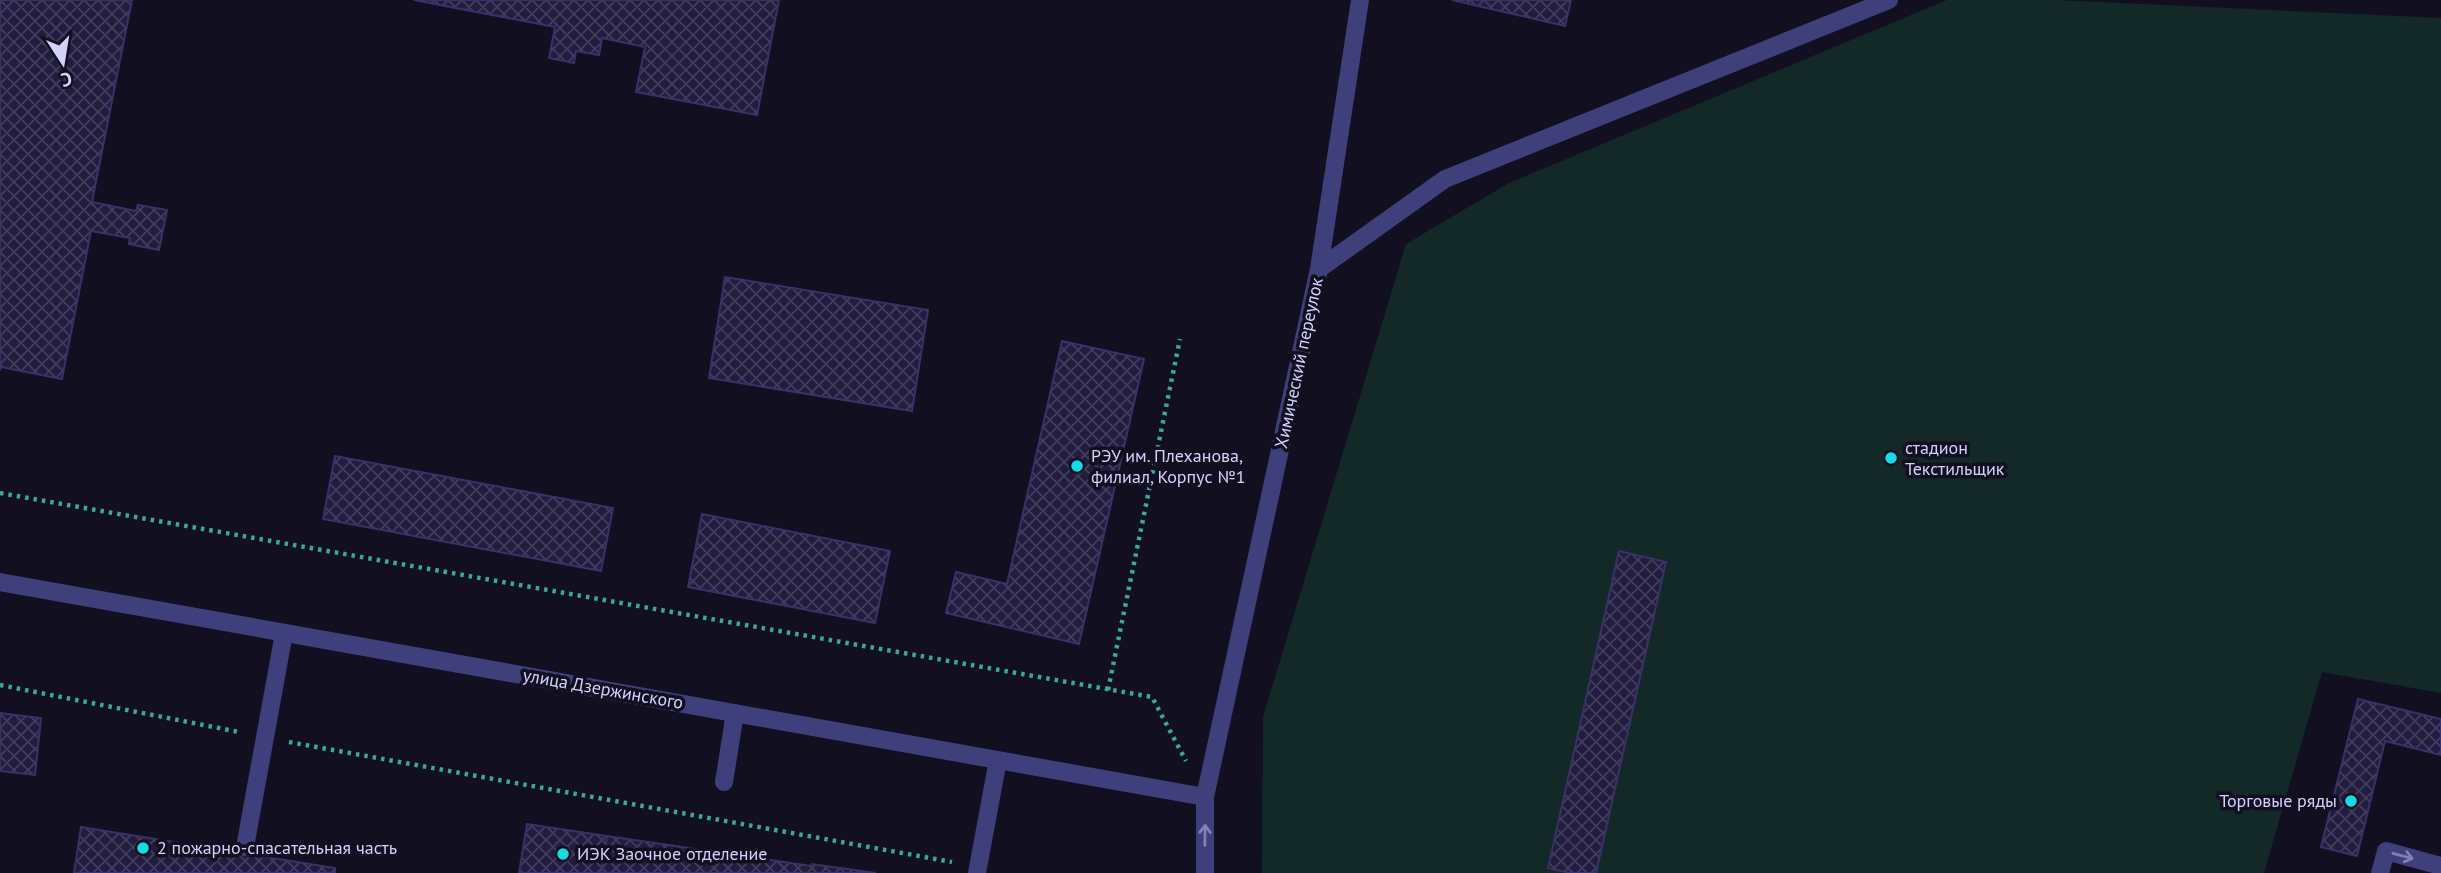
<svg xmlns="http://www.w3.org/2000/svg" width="2441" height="873" viewBox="0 0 2441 873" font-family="'PT Sans',sans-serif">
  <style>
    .pitch { fill: #122927 }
    .building { fill: url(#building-cross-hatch); stroke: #393169; stroke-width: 2 }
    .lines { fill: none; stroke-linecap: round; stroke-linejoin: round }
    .path { stroke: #39a89b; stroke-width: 4.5; stroke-dasharray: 3.5 5; stroke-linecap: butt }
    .minor { stroke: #3e3f7b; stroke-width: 18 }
    .oneway { stroke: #8281b5 }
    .poi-dot { fill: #14dbe4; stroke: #110f20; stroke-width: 2.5 }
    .labels { text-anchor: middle; stroke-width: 7; stroke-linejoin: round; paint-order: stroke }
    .street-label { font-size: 18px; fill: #d4d2fb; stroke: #110f20 }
    .poi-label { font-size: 18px; fill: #d4d2fb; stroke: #110f20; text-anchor: start }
  </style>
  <defs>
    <pattern id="building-cross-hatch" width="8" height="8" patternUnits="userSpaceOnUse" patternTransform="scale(1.75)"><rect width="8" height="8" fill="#221d3f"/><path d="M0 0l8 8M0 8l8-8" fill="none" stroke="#413d5c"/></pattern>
  </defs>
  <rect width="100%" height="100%" fill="#110f20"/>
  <path class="pitch" d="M1947 0H2057L2441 18V693L2322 672 2264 873H1262L1263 717 1406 244 1509 183Z"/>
  <path class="building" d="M0 0H132L92 202 136 211 138 205 167 210 159 250 129 244 130 238 91 231 62 379 1 367 0 370Z
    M414 0H779L757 115 636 92 645 47 602 38 599 55 576 51 574 63 549 58 555 27Z
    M1452 0H1571L1565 26Z
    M725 277 928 310 912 411 709 378Z
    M1062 341 1144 359 1079 644 946 613 956 572 1007 584Z
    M335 456 613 508 601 571 323 519Z
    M702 514 890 551 875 623 688 587Z
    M1619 551 1666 562 1596 873H1570L1548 868Z
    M2358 699 2441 719V755L2385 741 2357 856 2321 847Z
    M0 713 41 718 35 775 0 771Z
    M527 824 607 836 601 873H519Z
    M81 827 335 868V873H74Z
    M607 836 811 866 812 864 876 873H601Z"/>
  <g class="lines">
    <path class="path" d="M0 493 1152 697 1186 761
      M0 685 239 732
      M1108 690 1180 339
      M289 742 952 862"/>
    <path class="minor" d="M1319 269 1360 0
      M0 582 1205 797
      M724 782 735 713
      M245 847 284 633
      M977 873 998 760
      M1205 873V797L1319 269 1445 179 1889 0
      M2380 873 2386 851 2441 866"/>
  </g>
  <defs><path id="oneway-shaft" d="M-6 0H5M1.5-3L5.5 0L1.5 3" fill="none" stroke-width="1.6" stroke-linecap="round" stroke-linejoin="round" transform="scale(1.75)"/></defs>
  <g class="oneway">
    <use href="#oneway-shaft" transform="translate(1205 835) rotate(-89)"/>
    <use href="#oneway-shaft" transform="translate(2403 856) rotate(15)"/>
  </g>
  <g class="poi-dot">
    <circle cx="1891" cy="458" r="7"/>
    <circle cx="1077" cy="466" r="7"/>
    <circle cx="2351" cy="801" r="7"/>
    <circle cx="143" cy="848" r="7"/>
    <circle cx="563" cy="854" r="7"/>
  </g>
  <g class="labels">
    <g class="street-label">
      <text transform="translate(1299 363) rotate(-78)" y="6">Химический переулок</text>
      <text transform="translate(603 689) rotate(10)" y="6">улица Дзержинского</text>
    </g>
    <g class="poi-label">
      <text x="1905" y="454">стадион<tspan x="1905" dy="21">Текстильщик</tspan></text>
      <text x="1091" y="462">РЭУ им. Плеханова,<tspan x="1091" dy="21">филиал, Корпус №1</tspan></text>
      <text x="2337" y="807" text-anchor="end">Торговые ряды</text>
      <text x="157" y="854">2 пожарно-спасательная часть</text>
      <text x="577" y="860">ИЭК Заочное отделение</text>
    </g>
  </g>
  <g transform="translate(63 63) rotate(168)" stroke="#110f20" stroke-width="5" paint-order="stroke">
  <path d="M0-5L12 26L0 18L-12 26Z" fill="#d4d2fb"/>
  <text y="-10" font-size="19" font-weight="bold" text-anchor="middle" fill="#d4d2fb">С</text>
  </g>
</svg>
